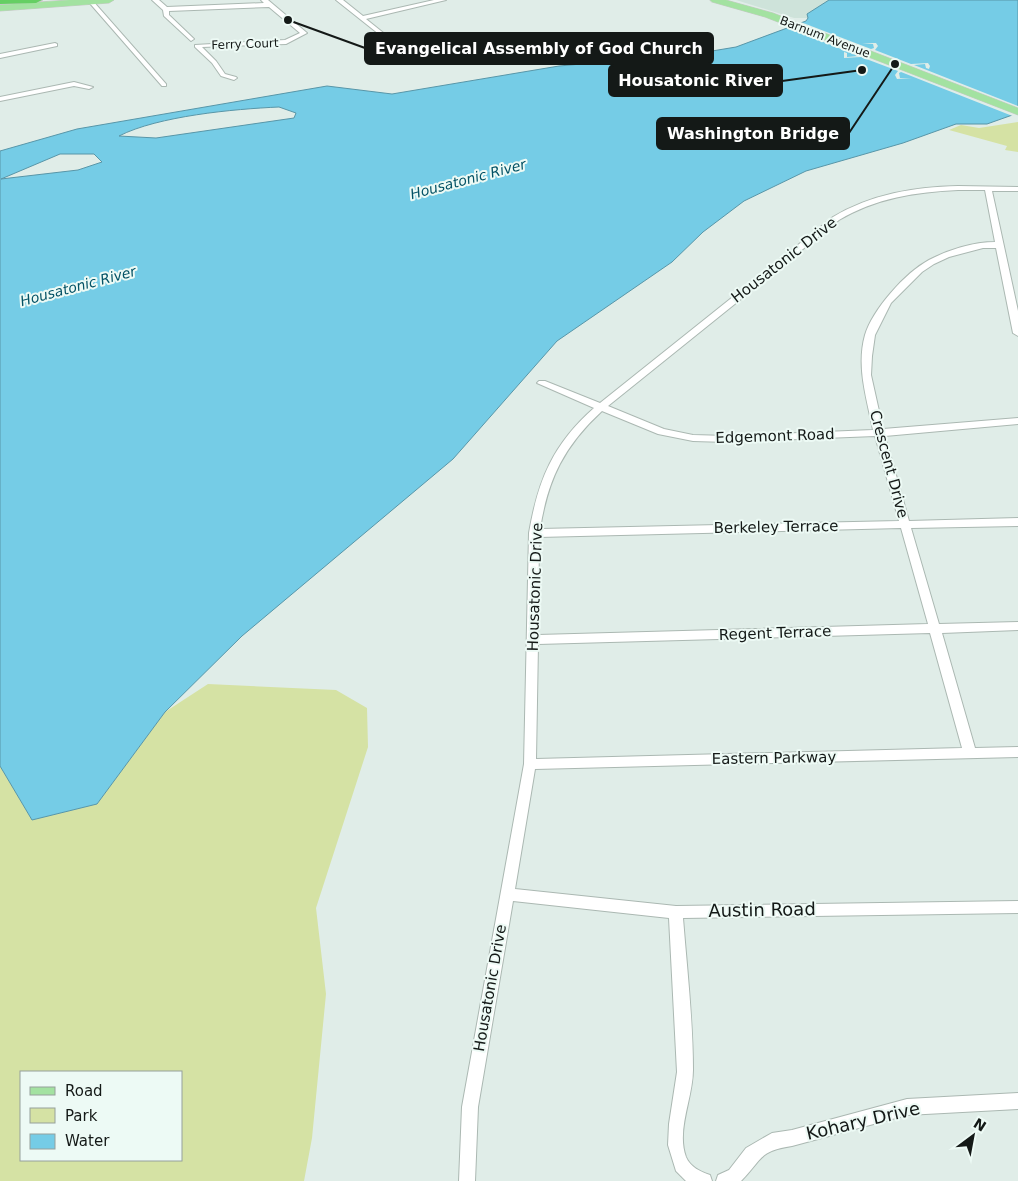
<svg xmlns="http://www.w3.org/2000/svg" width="1018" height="1181" viewBox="0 0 1018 1181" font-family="'DejaVu Sans',sans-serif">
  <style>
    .built { fill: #cee3da }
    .green { fill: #d5e2a4; fill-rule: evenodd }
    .water { fill: #75cce6; stroke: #5896a8; fill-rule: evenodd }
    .pier { fill: #e0ede8 }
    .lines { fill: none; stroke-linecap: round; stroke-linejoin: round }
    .minor-casing { stroke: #abb8b2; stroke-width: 2 }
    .primary-casing { stroke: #c7c8c7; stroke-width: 1 }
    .motorway-casing { stroke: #c7c8c7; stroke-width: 2 }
    .minor { fill: #fff; fill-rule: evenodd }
    .primary { fill: #a3e2a1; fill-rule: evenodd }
    .motorway { fill: #65cf63; fill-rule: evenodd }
    .labels { text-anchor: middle; stroke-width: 4; stroke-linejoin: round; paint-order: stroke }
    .far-street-label { font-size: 12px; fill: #141917; stroke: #edfaf5 }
    .far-water-label { font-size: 14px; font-style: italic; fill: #035265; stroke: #edfaf5 }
    .street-label { font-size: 15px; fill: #141917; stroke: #edfaf5 }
    .near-street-label { font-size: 18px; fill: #141917; stroke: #edfaf5 }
    .leader { fill: none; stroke: #141917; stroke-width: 2 }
    .callout-dot { fill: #141917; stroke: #edfaf5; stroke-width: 2 }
    .callout { fill: #141917; stroke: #141917; stroke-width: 2 }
    .callout-label { font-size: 16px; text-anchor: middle; font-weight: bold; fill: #fff }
  </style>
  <rect width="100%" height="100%" fill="#e0ede8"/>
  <path class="built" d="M736 0H829L808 14V18H794Z"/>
  <path class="green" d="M1018 122V152L1005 150 1007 146 949 130 961 125 979 128Z
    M208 684 336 690 367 708 368 747 316 908 326 994 312 1138 304 1181H0V766L32 820 97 804 165 712ZM21 1072H181V1160H21Z"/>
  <path class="water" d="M829 0H1018V113L987 124H956L903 143 806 171 744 201 703 232 672 262 557 341 453 459 242 636 165 712 97 804 32 820 0 766V151L77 129 327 86 392 94 559 66 694 54 736 47 806 21 808 18 807 14ZM279 107 296 113 294 118 156 138 119 136C158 116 234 109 279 107ZM60 154H94L102 162 78 170 1 179Z"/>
  <path class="pier" d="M798 21 871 49 874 48 873 44 862 43H876L878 46 875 50 911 64 928 63 930 66 929 69 926 68 925 64 914 65 1018 106V115L1015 117 901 72 899 73 900 78H912L897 79 895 75 898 71 861 57 844 58V52L847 53V57L858 56 784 26Z"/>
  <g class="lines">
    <g class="minor-casing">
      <path id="minor" d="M87 0H92L166 84V86H162Z
        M152 0H159L167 7 264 3 261 0H268L307 33 286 44 202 47 216 61 225 74 236 77 237 78 234 80 221 76 212 63 195 47V45L285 40 300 33 269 7 169 11V15L193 38 194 39 191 41 164 16 163 10Z
        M336 0H343L363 16 434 0H446L366 19 411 55 412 56 409 58Z
        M55 43 57 44V46L0 58V54Z
        M74 82 93 87 89 89 74 86 0 101V97Z
        M958 186 1018 187V191H992L1018 311V336L1013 333 996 248H983L949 257 934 264 922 272 891 303 875 335 872 356 871 375 883 429 1018 418V424L885 436 909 521 1018 518V526L911 528 939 624 1018 622V630L942 633 975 748 1018 747V757L535 769 515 889 676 906 1018 901V913L683 918C687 969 693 1020 693 1070 693 1098 676 1130 686 1157 690 1167 701 1172 710 1175L712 1181H686L676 1171 668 1145 669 1124 677 1072 669 918 513 901 478 1107 475 1181H459L462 1107 524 764 529 533C538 480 553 444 594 408L537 383 539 381H545L600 403 833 217C872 194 914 187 958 186ZM958 190H985L995 242C973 242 948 250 929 260 905 273 873 309 865 335 856 367 867 399 873 430L727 436 693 435 664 429 608 406 839 220C876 198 916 192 958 190ZM602 411 658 434 693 441 727 442 875 436 899 521 540 529C548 479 564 446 602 411ZM901 528 928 624 538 635 539 537ZM930 633 962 748 536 759 538 644Z
        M1018 1093V1109L907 1115 792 1146C758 1151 762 1160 741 1181H716L718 1175 729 1170 746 1148 772 1133 792 1130 907 1099Z"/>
    </g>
    <g class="primary-casing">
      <path id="primary" d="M69 0H114L109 3 0 11V5Z
        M710 0H726L773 13 1018 108V115L765 17 712 2Z"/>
    </g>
    <g class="motorway-casing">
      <path id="motorway" d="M0 0H42L36 3 0 4Z"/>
    </g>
    <use href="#minor" class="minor"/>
    <use href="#primary" class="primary"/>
    <use href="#motorway" class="motorway"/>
  </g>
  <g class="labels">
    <g class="far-street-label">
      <text transform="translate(825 37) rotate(21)" y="4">Barnum Avenue</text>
      <text transform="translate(245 44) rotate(-2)" y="4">Ferry Court</text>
    </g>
    <g class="far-water-label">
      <text transform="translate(468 179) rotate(-15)" y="5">Housatonic River</text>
      <text transform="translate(78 286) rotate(-15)" y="5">Housatonic River</text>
    </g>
    <g class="street-label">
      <text transform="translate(784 260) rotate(-38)" y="5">Housatonic Drive</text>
      <text transform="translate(775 436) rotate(-2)" y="5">Edgemont Road</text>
      <text transform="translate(889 464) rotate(75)" y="5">Crescent Drive</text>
      <text transform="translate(776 527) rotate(-1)" y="5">Berkeley Terrace</text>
      <text transform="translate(535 587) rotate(-88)" y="5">Housatonic Drive</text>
      <text transform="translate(775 633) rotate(-2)" y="5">Regent Terrace</text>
      <text transform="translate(774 758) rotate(-1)" y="5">Eastern Parkway</text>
      <text transform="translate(490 988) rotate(-80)" y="5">Housatonic Drive</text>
    </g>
    <g class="near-street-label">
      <text transform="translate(762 910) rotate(-1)" y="6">Austin Road</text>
      <text transform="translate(863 1121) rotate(-13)" y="6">Kohary Drive</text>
    </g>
  </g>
  <path class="leader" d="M288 20L365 48M862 70L782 81M895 64L849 133"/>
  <g class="callout-dot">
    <circle cx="288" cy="20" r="5"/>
    <circle cx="862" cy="70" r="5"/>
    <circle cx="895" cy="64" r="5"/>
  </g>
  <g class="callout">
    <rect x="365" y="33" width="348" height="31" rx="5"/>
    <rect x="609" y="65" width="173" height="31" rx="5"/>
    <rect x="657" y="118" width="192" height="31" rx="5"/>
  </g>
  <g class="callout-label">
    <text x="539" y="54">Evangelical Assembly of God Church</text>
    <text x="695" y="86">Housatonic River</text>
    <text x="753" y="139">Washington Bridge</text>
  </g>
  <rect x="20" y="1071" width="162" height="90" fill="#edfaf5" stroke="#96a09c"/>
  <rect x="30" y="1087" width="25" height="8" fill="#a3e2a1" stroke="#96a09c"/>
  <text x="65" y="1096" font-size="15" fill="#141917">Road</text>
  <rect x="30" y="1108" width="25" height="15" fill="#d5e2a4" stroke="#96a09c"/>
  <text x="65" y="1121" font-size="15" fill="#141917">Park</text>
  <rect x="30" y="1134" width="25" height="15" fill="#75cce6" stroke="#96a09c"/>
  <text x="65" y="1146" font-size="15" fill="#141917">Water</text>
  <g transform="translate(973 1136) rotate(32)" stroke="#edfaf5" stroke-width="4" paint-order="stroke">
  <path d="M0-4L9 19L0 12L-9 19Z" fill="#141917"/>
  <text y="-8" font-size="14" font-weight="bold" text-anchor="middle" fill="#141917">N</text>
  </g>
</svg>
